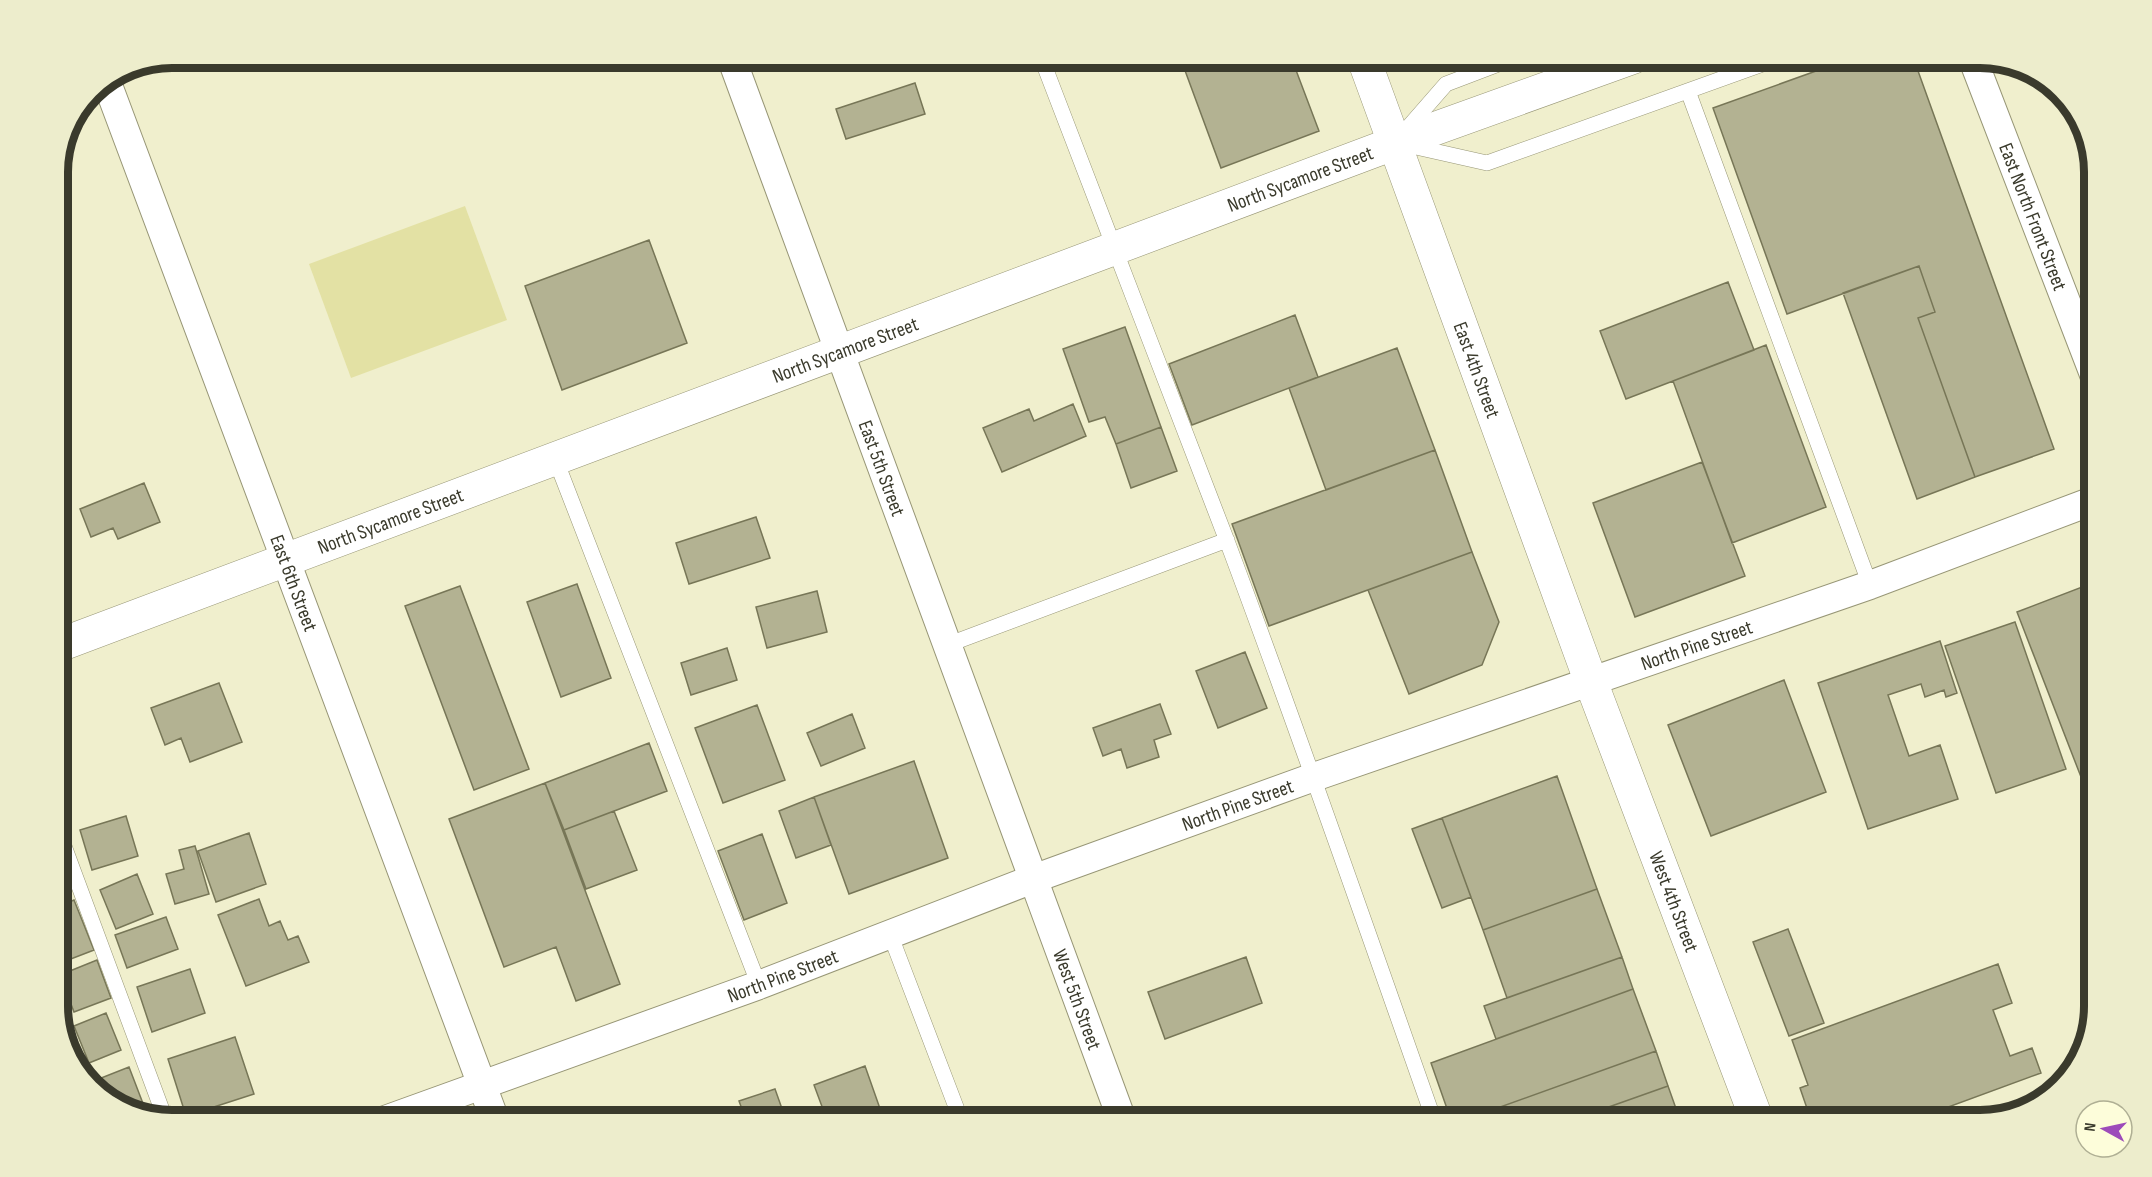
<svg xmlns="http://www.w3.org/2000/svg" width="2152" height="1177" viewBox="0 0 2152 1177" font-family="'Sofia Sans Condensed',sans-serif">
  <style>
    .green { fill: #e3e1a4 }
    .building { fill: #b3b292; stroke: #777657; stroke-width: 1.5 }
    .lines { fill: none; stroke-linecap: round; stroke-linejoin: round }
    .service-casing { stroke: #979676; stroke-width: 16 }
    .minor-casing { stroke: #979676; stroke-width: 30 }
    .secondary-casing { stroke: #979676; stroke-width: 34 }
    .service { stroke: #fff; stroke-width: 15 }
    .minor { stroke: #fff; stroke-width: 28 }
    .secondary { stroke: #fff; stroke-width: 33 }
    .labels { text-anchor: middle; stroke-width: 5; stroke-linejoin: round; paint-order: stroke }
    .street-label { font-size: 20px; fill: #3a3a2c; stroke: #fdfdda }
    .rim { fill: none; stroke: #3a3a2c; stroke-width: 8 }
  </style>
  <rect width="100%" height="100%" fill="#f0efcd"/>
  <path class="green" d="M465 206 507 320 351 378 309 264Z"/>
  <path class="building" d="M1180 57H1291L1319 131 1221 168Z
    M1855 57H1913L2054 449 1975 477 1918 318 1935 312 1919 266 1787 314 1713 108Z
    M915 83 925 114 846 139 836 109Z
    M649 240 687 343 562 390 525 286Z
    M1919 266 1935 312 1918 318 1975 477 1917 499 1843 293Z
    M1728 282 1754 350 1626 399 1600 331Z
    M1295 315 1318 377 1192 425 1169 364Z
    M57 317 65 339 57 341Z
    M1125 327 1161 427 1116 444 1105 417 1089 422 1063 349Z
    M1766 345 1826 507 1732 543 1673 381Z
    M1397 348 1435 450 1326 490 1289 388Z
    M1073 404 1086 436 1002 472 983 428 1029 409 1034 421Z
    M1161 427 1177 471 1131 488 1116 444Z
    M1435 450 1472 552 1269 626 1232 524Z
    M1702 462 1745 576 1635 617 1593 503Z
    M144 483 160 522 118 539 113 528 91 537 80 509Z
    M756 517 770 558 689 584 676 543Z
    M1472 552 1499 622 1482 665 1409 694 1368 590Z
    M2095 582V813L2017 612Z
    M577 584 611 678 561 697 527 602Z
    M460 586 529 769 474 790 405 606Z
    M817 591 827 632 767 648 756 607Z
    M2015 622 2066 769 1996 793 1945 646Z
    M1940 641 1957 693 1946 697 1944 690 1925 697 1921 684 1888 695 1909 756 1940 745 1958 799 1868 829 1818 683Z
    M727 648 737 680 691 695 681 663Z
    M1245 652 1267 708 1218 728 1196 671Z
    M1784 680 1826 792 1711 836 1668 725Z
    M219 683 242 742 190 762 181 738 165 745 151 708Z
    M1160 704 1171 734 1154 740 1159 757 1127 768 1121 749 1103 756 1093 728Z
    M757 705 785 780 723 803 695 728Z
    M852 714 865 748 821 766 807 733Z
    M649 743 667 791 564 830 545 783Z
    M914 761 948 858 849 894 814 797Z
    M1557 776 1597 889 1483 930 1442 818Z
    M545 783 620 984 576 1001 556 947 504 967 449 819Z
    M814 797 831 845 796 858 779 811Z
    M614 811 637 870 586 889 564 830Z
    M126 816 138 856 92 870 80 830Z
    M1442 818 1471 897 1442 908 1412 829Z
    M249 833 266 884 216 902 198 851Z
    M762 834 787 903 744 920 718 851Z
    M195 846 209 894 175 904 166 874 184 869 179 850Z
    M137 874 153 914 116 929 100 890Z
    M1597 889 1622 957 1507 998 1483 930Z
    M259 899 269 926 280 921 288 940 298 936 309 962 246 986 218 915Z
    M74 900 94 950 58 964 57 907Z
    M166 917 178 949 127 968 115 935Z
    M1788 929 1824 1023 1789 1036 1753 942Z
    M1246 957 1262 1003 1165 1039 1148 992Z
    M1622 957 1633 989 1496 1039 1484 1006Z
    M97 960 111 998 74 1012 60 975Z
    M1998 964 2012 1003 1993 1010 2010 1056 2032 1048 2041 1073 1913 1120H1811L1800 1088 1808 1085 1792 1040Z
    M190 969 205 1013 152 1032 137 987Z
    M1633 989 1656 1051 1464 1120H1451L1431 1063Z
    M106 1013 121 1050 89 1063 74 1026Z
    M235 1037 254 1094 186 1116 168 1059Z
    M1656 1051 1668 1086 1572 1120H1464Z
    M865 1066 884 1120H827L814 1085Z
    M129 1067 147 1114 121 1108 91 1082Z
    M1668 1086 1679 1117 1670 1120H1572Z
    M775 1089 786 1120H746L739 1101Z"/>
  <g class="lines">
    <g class="service-casing">
      <path id="service" d="M1041 57C1102 219 1166 379 1227 541 1299 733 1366 927 1434 1120
        M1688 91 1870 585
        M1405 131 1446 84 1517 57
        M1407 145 1487 163 1782 57
        M555 458 759 985
        M947 645 1227 540
        M57 827 165 1118
        M890 934 961 1120"/>
    </g>
    <g class="minor-casing">
      <g id="minor">
        <path id="s1" d="M731 57 1122 1120"/>
        <path id="s2" d="M1972 57 2095 377"/>
        <path id="s3" d="M106 80 495 1120"/>
        <path id="s4" d="M385 1120 759 985 1033 879 1314 777 1870 585 2095 500"/>
      </g>
    </g>
    <g class="secondary-casing">
      <g id="secondary">
        <path id="s5" d="M1363 57 1591 682 1757 1120"/>
        <path id="s6" d="M57 646 1395 143 1634 57"/>
      </g>
    </g>
    <use href="#service" class="service"/>
    <use href="#minor" class="minor"/>
    <use href="#secondary" class="secondary"/>
  </g>
  <g class="labels">
    <g class="street-label">
      <text dy="7" stroke="none"><textPath href="#s6" startOffset="1328">North Sycamore Street</textPath></text>
      <text dy="7" stroke="none"><textPath href="#s2" startOffset="171">East North Front Street</textPath></text>
      <text dy="7" stroke="none"><textPath href="#s6" startOffset="842">North Sycamore Street</textPath></text>
      <text dy="7" stroke="none"><textPath href="#s5" startOffset="333">East 4th Street</textPath></text>
      <text dy="7" stroke="none"><textPath href="#s1" startOffset="438">East 5th Street</textPath></text>
      <text dy="7" stroke="none"><textPath href="#s6" startOffset="356">North Sycamore Street</textPath></text>
      <text dy="7" stroke="none"><textPath href="#s3" startOffset="537">East 6th Street</textPath></text>
      <text dy="7" stroke="none"><textPath href="#s4" startOffset="1395">North Pine Street</textPath></text>
      <text dy="7" stroke="none"><textPath href="#s4" startOffset="909">North Pine Street</textPath></text>
      <text dy="7" stroke="none"><textPath href="#s5" startOffset="900">West 4th Street</textPath></text>
      <text dy="7" stroke="none"><textPath href="#s4" startOffset="423">North Pine Street</textPath></text>
      <text dy="7" stroke="none"><textPath href="#s1" startOffset="1004">West 5th Street</textPath></text>
    </g>
  </g>
  <path d="M0 0H2152V1177H0ZM172 68H1980A104 104 0 0 1 2084 172V1006A104 104 0 0 1 1980 1110H172A104 104 0 0 1 68 1006V172A104 104 0 0 1 172 68Z" fill="#ededcc" fill-rule="evenodd"/>
  <path class="rim" d="M172 68H1980A104 104 0 0 1 2084 172V1006A104 104 0 0 1 1980 1110H172A104 104 0 0 1 68 1006V172A104 104 0 0 1 172 68Z"/>
  <g transform="translate(2104 1129) rotate(278)"><circle r="28" fill="#fdfdda" stroke="#afaf94" stroke-width="1.5"/>
  <path d="M0-4.5L10 22L0 15L-10 22Z" fill="#9d4bba"/>
  <text y="-9" font-size="16" font-weight="bold" text-anchor="middle" fill="#3a3a2c">N</text>
  </g>
</svg>
